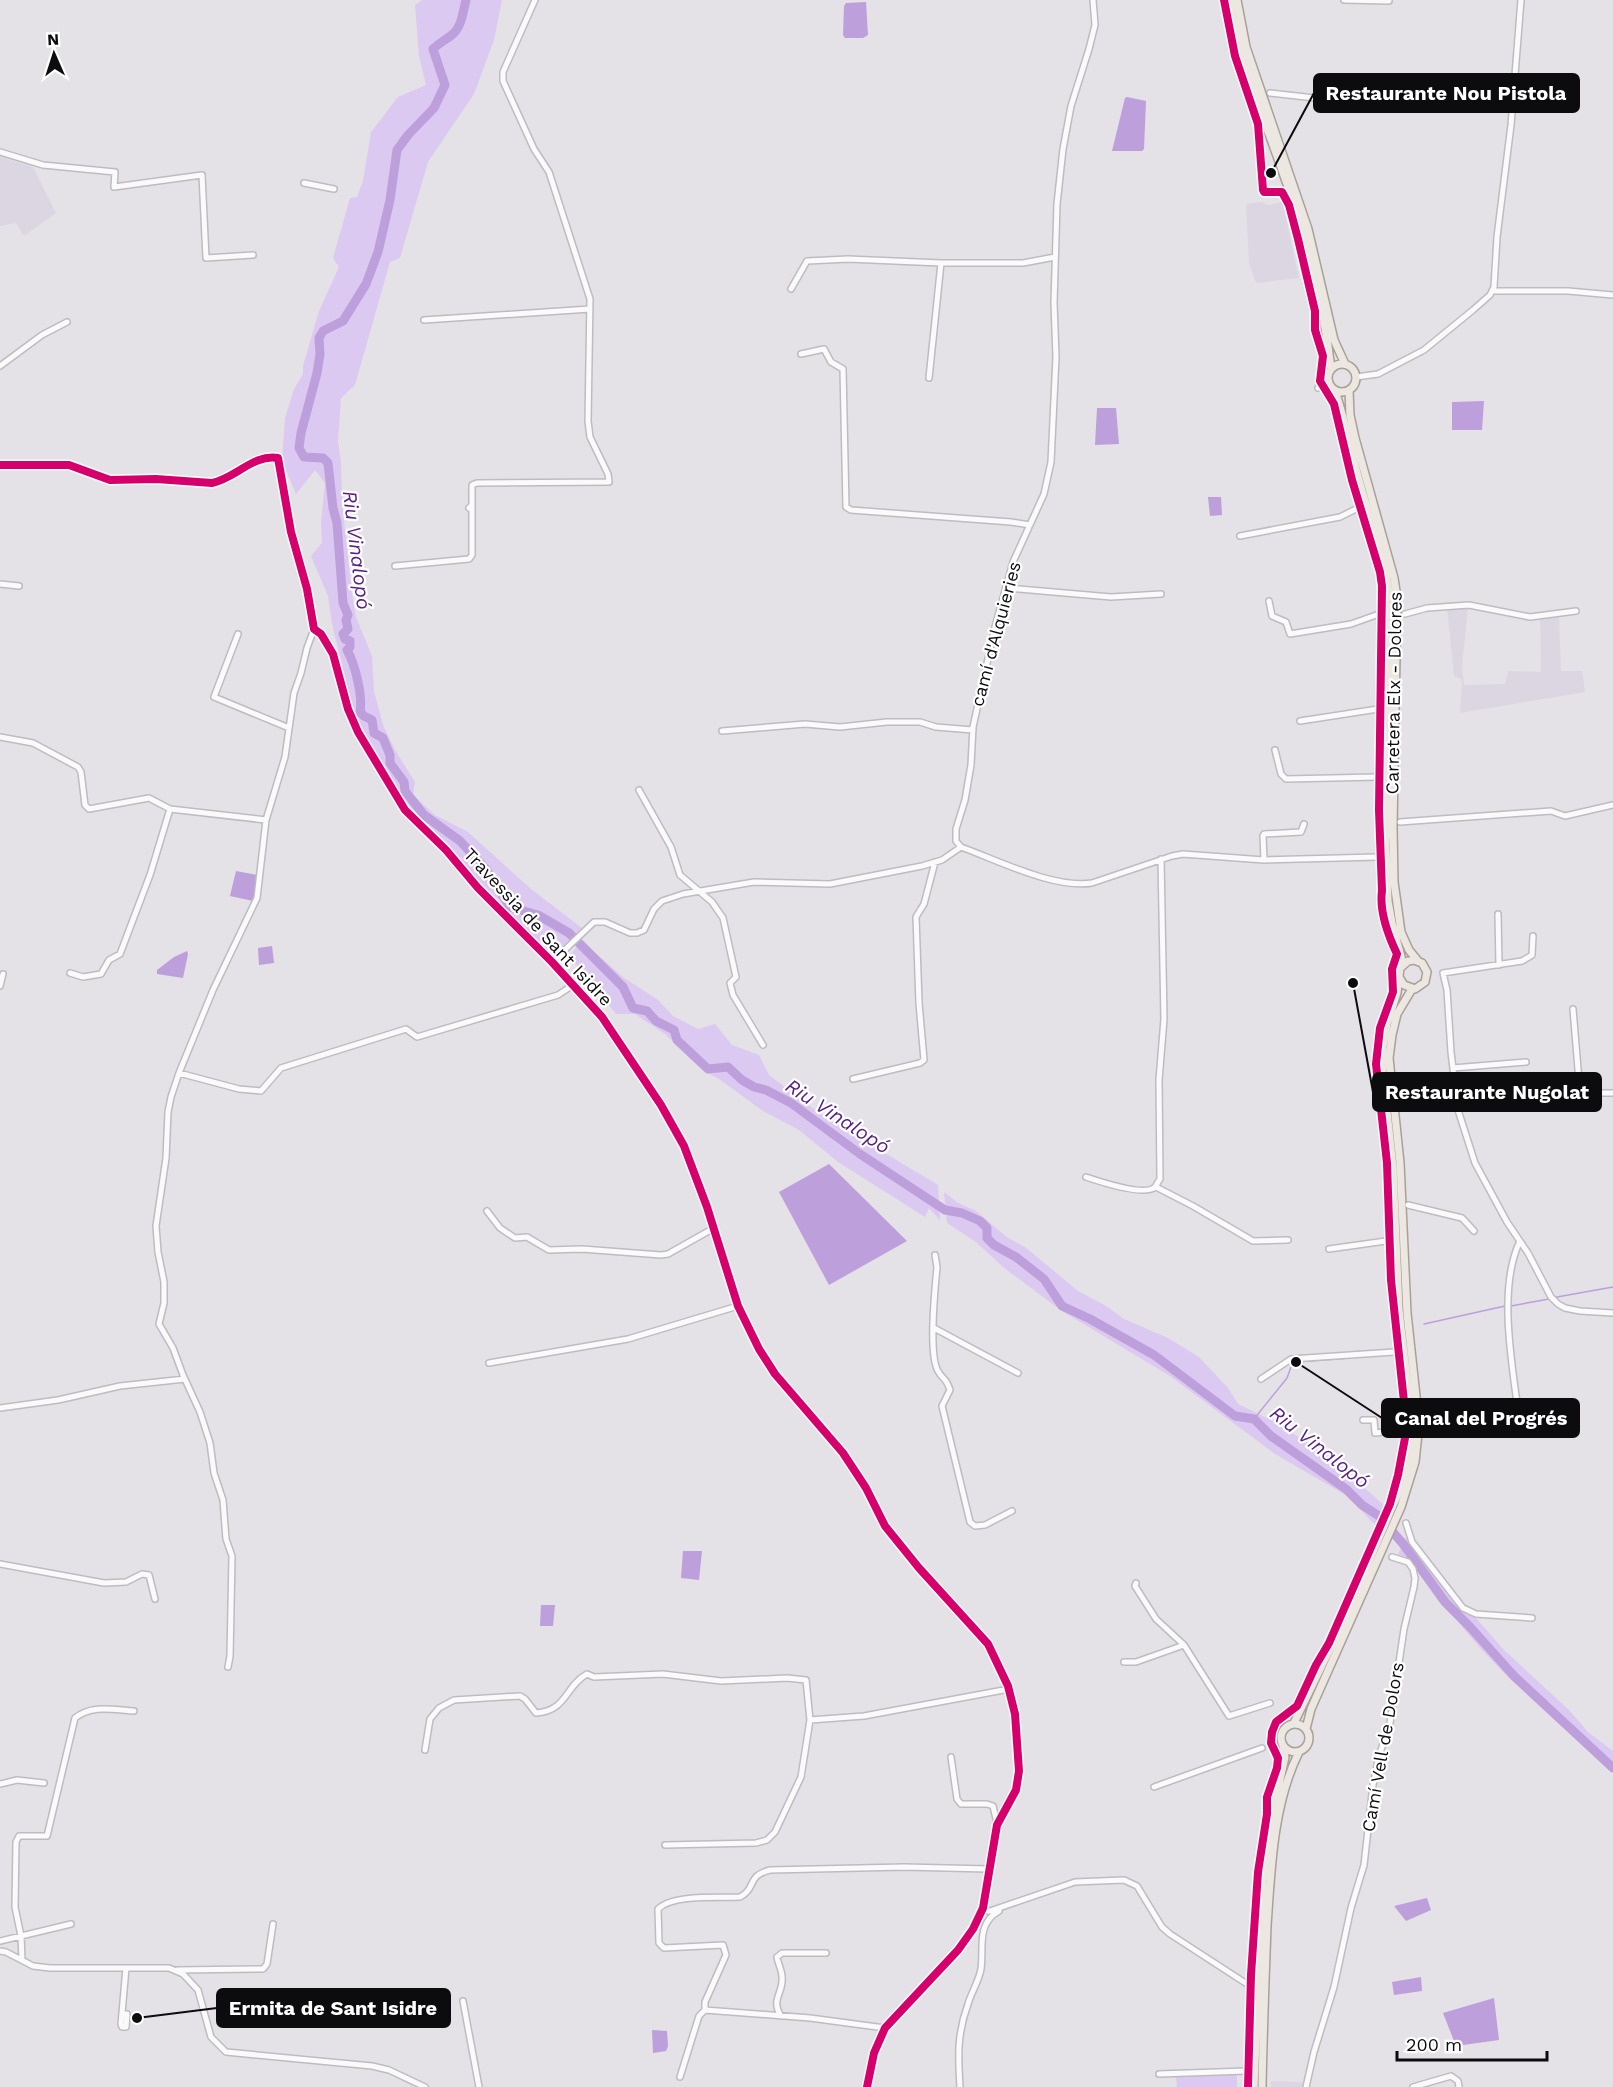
<svg xmlns="http://www.w3.org/2000/svg" width="1613" height="2087" viewBox="0 0 1613 2087" font-family="'Work Sans',sans-serif">
  <style>
    .built { fill: #dcd6e3 }
    .green { fill: #dcc9f1 }
    .water { fill: #bd9fdb }
    .lines { fill: none; stroke-linecap: round; stroke-linejoin: round }
    .stream { stroke: #bd9fdb; stroke-width: 1.5 }
    .river { stroke: #bd9fdb; stroke-width: 9 }
    .minor-casing { stroke: #bebcc1; stroke-width: 8 }
    .major-casing { stroke: #aba097; stroke-width: 10 }
    .minor { stroke: #fbfafb; stroke-width: 5 }
    .major { stroke: #ece7e1; stroke-width: 7 }
    .cycleway-casing { stroke: #fff; stroke-width: 11 }
    .cycleway { stroke: #d6006c; stroke-width: 8 }
    .labels { text-anchor: middle; stroke-width: 4.5; stroke-linejoin: round; paint-order: stroke }
    .street-label { font-size: 18px; fill: #0c0b0e; stroke: #fff }
    .water-label { font-size: 20px; font-style: italic; fill: #572082; stroke: #fff }
    .leader { fill: none; stroke: #0c0b0e; stroke-width: 2 }
    .callout-dot { fill: #0c0b0e; stroke: #fff; stroke-width: 2 }
    .callout { fill: #0c0b0e; stroke: #0c0b0e; stroke-width: 2 }
    .callout-label { font-size: 20px; text-anchor: middle; font-weight: bold; fill: #fff }
  </style>
  <rect width="100%" height="100%" fill="#e4e1e7"/>
  <path class="built" d="M0 157 33 167 56 213 24 236 16 223 0 226Z
    M1260 202 1269 205 1281 202 1283 204 1299 278 1256 283 1249 263 1246 204Z
    M1468 607 1462 666 1464 685 1505 684 1508 671 1541 672 1540 617 1559 614 1561 671H1582L1585 692 1460 713 1462 684 1461 679 1454 676 1447 608Z
    M1271 2081 1302 2082V2087H1271Z"/>
  <path class="green" d="M422 0H502L494 40 474 94 428 162 400 258 390 262 355 385 341 398 338 441 341 462 342 502 352 594 356 617 372 656 374 691 383 725 395 750 415 782 413 795 435 815 468 832 531 889 582 928 553 955 495 900 408 805 398 791 358 720 349 694 332 624 328 596 311 556 322 543 321 522 325 483 315 470 296 494 282 461 285 418 294 389 303 374V366L319 311 339 267 333 258 350 198 357 197 363 181 371 132 398 97 426 85 419 56 415 5Z
    M582 941 624 978 657 999 673 1016 698 1029 715 1024 732 1045 759 1055 769 1075 823 1116 938 1185 940 1220 929 1208 925 1217 838 1162 799 1130 763 1111 719 1079 704 1071 665 1034 635 1014H616L569 956Z
    M944 1192 958 1203 976 1211 1008 1238 1025 1247 1078 1291 1106 1306 1124 1319 1168 1338 1199 1357 1228 1388 1238 1404 1273 1421 1331 1458 1386 1507 1378 1524 1373 1523 1349 1497 1275 1454 1170 1376 1062 1311 1003 1267 976 1242 947 1223Z
    M1406 1537 1453 1601 1466 1614 1476 1618 1504 1650 1569 1710 1588 1732 1613 1751V1773L1510 1679 1481 1649 1436 1596 1409 1559 1398 1554Z
    M1237 2071V2087H1177L1176 2077Z"/>
  <path class="water" d="M866 2 868 35 863 38H845L843 35 844 6 846 3Z
    M1127 97 1146 101 1144 149 1142 151H1112L1125 98Z
    M1484 401 1482 430H1452V402Z
    M1097 408H1116L1119 444 1095 445Z
    M1208 497H1221L1222 515 1210 516Z
    M236 871 257 875 253 901 230 896Z
    M272 946 274 963 259 965 258 948Z
    M187 951 188 954 183 978 157 974V970L174 957Z
    M829 1164 907 1241 829 1285 779 1192Z
    M683 1551H702L699 1580 681 1578Z
    M541 1605H555L553 1626H540Z
    M1427 1898 1431 1910 1406 1921 1394 1906Z
    M1421 1977 1422 1991 1394 1995 1392 1982Z
    M1494 1998 1499 2040 1456 2046 1443 2013Z
    M652 2030 667 2031 668 2046 666 2051 653 2053Z"/>
  <g class="lines">
    <path class="stream" d="M1557 1297 1613 1287
      M1511 1306 1549 1299
      M1424 1324 1505 1306
      M1254 1419 1287 1378 1291 1367 1296 1362 1350 1358"/>
    <path class="river" d="M466 0C463 11 462 26 453 34 447 39 439 43 433 49L445 85 434 108 408 135 397 150 390 200 378 252 366 284 343 321 323 331 319 338 320 354 317 373 301 433 299 448 304 457 323 458 328 463 333 508 337 523 343 603 348 615 346 620 348 629 343 634 345 639 350 641V647L347 650C355 664 363 696 360 712L364 716 372 720 374 733 383 738 390 755V763L404 782 405 791 424 815 460 841 486 869 510 907 538 915 569 933 623 987 633 1008 647 1011 656 1021 674 1030 677 1040 708 1069 728 1067 742 1080 754 1087 766 1090 791 1103 860 1154 945 1210 962 1213 980 1221 987 1228V1238L994 1245 1016 1257 1044 1279 1062 1306 1090 1319 1154 1355 1235 1416 1254 1419 1271 1436 1346 1489 1362 1505 1379 1516 1404 1545 1445 1602 1470 1627 1514 1676 1613 1768"/>
    <g class="minor-casing">
      <path id="minor" d="M1093 0 1095 25 1089 49 1071 106 1063 149 1057 204 1054 303 1056 357 1051 462 1044 494 1013 562 995 627 973 727 971 765 965 800 956 829V841L961 847C997 860 1054 889 1092 883L1172 856 1183 854 1264 860 1377 857
        M1344 0 1389 1
        M1270 93 1412 109
        M0 152 43 165 115 172 114 187 202 175 206 258 253 255
        M304 183 334 189
        M791 289 807 261 848 259 941 263
        M1492 291H1568L1613 295
        M424 320 590 309
        M801 354 824 349 831 362 843 369 846 507 851 510 1011 522 1030 525
        M0 366 42 335 67 322
        M1356 377 1378 374 1424 350 1473 310 1490 295 1494 287 1497 237 1511 125 1521 0
        M929 378 941 263H1023L1055 257
        M1318 388 1329 385
        M0 465H69L110 480 156 479 212 483C236 478 253 454 278 458L291 532 307 589 314 629 321 634 333 654 348 709 358 732 405 810 446 850 478 888 552 962 602 1017 661 1105 684 1146 707 1207 738 1306 759 1349 775 1374 843 1453 866 1488 885 1526 919 1568 988 1644 1008 1686 1015 1714 1019 1771 1016 1790 997 1825 983 1908 973 1929 958 1950 885 2028 874 2053 867 2087
        M469 508 472 505V485L477 483 609 482 608 474 590 437 588 421 590 299 549 172 534 149 503 81V72L535 0
        M1240 536 1340 517 1358 508
        M395 566 469 559 472 555V505
        M0 584 19 586
        M1006 588 1111 597 1161 594
        M1269 601 1272 616 1286 622 1290 634 1351 624 1379 614
        M1405 614 1427 608 1469 605 1530 617 1576 611
        M238 634 214 697 289 728
        M1300 721 1378 709
        M722 731 805 724 840 727 887 722H920L936 727 973 730
        M0 737 33 743 78 767 81 772 85 805 89 809 149 798 170 809 266 820
        M1275 750 1281 774 1286 779 1377 777
        M639 790 671 847 680 875 712 902 723 918 736 977 730 983 733 995 763 1045
        M1400 822 1551 811 1565 816 1613 805
        M1264 860 1263 836 1264 834 1301 832 1304 824
        M1498 914 1499 965
        M1533 936 1532 955 1522 961 1443 973 1447 990 1451 1052 1458 1110 1475 1163 1507 1222 1528 1253 1551 1297 1558 1304 1565 1308 1580 1311 1613 1313
        M552 962 594 922H605L630 933H637L644 930 654 909 662 901 683 894 754 882 830 884 922 866 942 860 961 847
        M70 973 83 977 101 974 109 960 120 954 150 875 170 809
        M0 986 3 974
        M1573 1009 1580 1093H1613
        M1453 1068 1526 1062
        M179 1073 239 1089 261 1091 281 1068 406 1029 417 1037 558 995 573 985
        M853 1079 920 1063 924 1060 919 1003 916 917 924 904 935 862
        M1086 1177C1098 1181 1145 1197 1155 1187 1156 1186 1159 1180 1160 1179L1159 1080 1164 1019 1161 859
        M1156 1187 1193 1206 1253 1241 1288 1240
        M1408 1205 1462 1218 1474 1231
        M487 1211 500 1228 515 1238 527 1237 549 1250 582 1249 661 1255 668 1254 714 1228
        M1520 1241C1496 1291 1514 1373 1520 1426L1530 1425
        M1329 1249 1386 1241
        M935 1255 937 1267C935 1289 928 1354 938 1371 942 1379 946 1377 950 1390L942 1406 970 1522 975 1526 985 1525 1012 1511
        M934 1328 1018 1373
        M489 1363 628 1339 738 1306
        M1261 1379 1291 1359 1394 1352
        M0 1408 58 1400 120 1386 185 1379
        M1363 1420H1374L1375 1433 1401 1430
        M1406 1523 1412 1542 1463 1608 1476 1614 1532 1618
        M0 1564 104 1583 126 1582 142 1574 149 1575 155 1599
        M1136 1583 1135 1586 1156 1619 1184 1645
        M1124 1662H1136L1184 1645 1229 1716 1270 1703
        M228 1667 230 1656 232 1556 226 1539 223 1500 214 1473 210 1443 200 1412 183 1375 173 1348 159 1324 164 1303V1282L158 1252 156 1226 166 1158 168 1112 171 1097 179 1073 213 990 257 898 266 820 285 757 294 693 301 673 307 648 314 629
        M425 1750 430 1719 439 1708 454 1700 520 1696 525 1699 536 1713C567 1711 565 1686 587 1674L594 1677 663 1674 721 1681 787 1678 806 1680 810 1720 864 1716 1009 1689
        M951 1757 957 1799 961 1804H987L993 1806 997 1823
        M0 1784 17 1780 44 1783
        M1154 1787 1262 1748
        M665 1845 756 1843 767 1840 775 1832 801 1777 810 1720
        M982 1911H990L1075 1882 1124 1880 1137 1886 1162 1927 1170 1934 1247 1984
        M0 1941 71 1924
        M0 1951 6 1952 33 1966 50 1968H169L183 1974 198 1990 211 2037 226 2052 372 2066 389 2070 425 2087
        M22 1960 21 1936 15 1907 16 1842 19 1836H47L75 1718C92 1704 114 1710 134 1711
        M177 1970 263 1969 267 1964 273 1924
        M463 2001 479 2087
        M705 2010V2002L726 1955 723 1945 664 1948 659 1943 658 1909C673 1894 718 1898 740 1897 757 1888 746 1876 770 1870L904 1867 989 1869
        M122 2014H127L126 2027H122L121 2024 126 1968
        M781 2016C770 1999 784 1993 782 1977 782 1970 778 1964 777 1957L782 1953H826
        M1159 2074 1246 2071
        M680 2077 699 2016 705 2010 810 2018 885 2028
        M960 2087C958 2056 957 2034 968 2004 971 1993 979 1981 981 1969 984 1947 976 1924 999 1911
        M1306 2087 1314 2052 1334 1987 1351 1908 1364 1865 1373 1785 1379 1756 1390 1723 1404 1629 1414 1587 1415 1578 1413 1569 1408 1562 1392 1557
        M1413 2087 1451 2076 1458 2081 1459 2087"/>
    </g>
    <g class="major-casing">
      <path id="major" d="M1230 0C1239 59 1262 113 1282 170 1304 230 1324 305 1331 369
        M1237 0 1246 47 1308 229 1334 340 1345 364
        M1328 378a14 14 0 1 1 28 0a14 14 0 1 1-28 0Z
        M1349 390 1350 415 1355 438 1394 578 1397 598 1393 828 1394 882 1401 932 1409 950 1418 961
        M1335 391C1345 420 1351 451 1359 480 1370 521 1386 559 1390 601L1386 846 1388 901 1392 923 1403 964
        M1294 1723 1343 1622 1397 1496 1408 1464 1412 1422 1399 1310 1393 1167 1383 1074V1047L1387 1024 1397 993 1400 968 1408 961 1414 960 1422 963 1427 972 1425 982 1415 989 1404 985 1399 977
        M1281 1738a14 14 0 1 1 28 0a14 14 0 1 1-28 0Z
        M1306 1729 1311 1709 1401 1507 1415 1462 1419 1424 1407 1313 1400 1163 1389 1058 1392 1035 1397 1014 1412 989
        M1254 2087 1263 1881 1269 1830 1285 1757 1283 1747
        M1262 2087C1263 2033 1265 1980 1267 1926 1271 1869 1273 1804 1299 1752"/>
    </g>
    <use href="#minor" class="minor"/>
    <use href="#major" class="major"/>
    <g class="cycleway-casing">
      <path id="cycleway" d="M1224 0 1235 56 1258 124 1263 190 1264 192H1282L1289 205 1298 239 1315 311V330L1323 356 1320 381 1334 404 1352 480 1380 572 1382 586 1379 810 1382 891C1379 912 1388 935 1397 954L1392 969 1393 992 1380 1028 1376 1064 1387 1163 1391 1280 1405 1411V1438L1398 1475 1390 1504 1329 1643 1316 1665 1297 1706 1276 1722 1272 1732 1271 1743 1278 1758 1277 1768 1267 1797V1814L1258 1872 1251 1975 1248 2087
        M0 465H69L110 480 156 479 212 483C236 478 253 454 278 458L291 532 307 589 314 629 321 634 333 654 348 709 358 732 405 810 446 850 478 888 552 962 602 1017 661 1105 684 1146 707 1207 738 1306 759 1349 775 1374 843 1453 866 1488 885 1526 919 1568 988 1644 1008 1686 1015 1714 1019 1771 1016 1790 997 1825 983 1908 973 1929 958 1950 885 2028 874 2053 867 2087"/>
    </g>
    <use href="#cycleway" class="cycleway"/>
  </g>
  <g class="labels">
    <g class="street-label">
      <text transform="translate(996 634) rotate(-75)" y="6">camí d'Alquieries</text>
      <text transform="translate(1394 693) rotate(-89)" y="6">Carretera Elx - Dolores</text>
      <text transform="translate(538 927) rotate(47)" y="6">Travessia de Sant Isidre</text>
      <text transform="translate(1383 1747) rotate(-80)" y="6">Camí Vell de Dolors</text>
    </g>
    <g class="water-label">
      <text transform="translate(357 550) rotate(83)" y="7">Riu Vinalopó</text>
      <text transform="translate(838 1116) rotate(33)" y="7">Riu Vinalopó</text>
      <text transform="translate(1320 1447) rotate(38)" y="7">Riu Vinalopó</text>
    </g>
  </g>
  <path class="leader" d="M1271 173L1314 93M1353 983L1373 1092M1296 1362L1382 1418M137 2018L217 2008"/>
  <g class="callout-dot">
    <circle cx="1271" cy="173" r="6"/>
    <circle cx="1353" cy="983" r="6"/>
    <circle cx="1296" cy="1362" r="6"/>
    <circle cx="137" cy="2018" r="6"/>
  </g>
  <g class="callout">
    <rect x="1314" y="74" width="265" height="38" rx="6"/>
    <rect x="1373" y="1073" width="228" height="38" rx="6"/>
    <rect x="1382" y="1399" width="197" height="38" rx="6"/>
    <rect x="217" y="1989" width="233" height="38" rx="6"/>
  </g>
  <g class="callout-label">
    <text x="1446" y="100">Restaurante Nou Pistola</text>
    <text x="1487" y="1099">Restaurante Nugolat</text>
    <text x="1481" y="1425">Canal del Progrés</text>
    <text x="333" y="2015">Ermita de Sant Isidre</text>
  </g>
  <g transform="translate(54 54) rotate(357)" stroke="#ffffff" stroke-width="4.5" paint-order="stroke">
  <path d="M0-4.5L10 22L0 15L-10 22Z" fill="#0c0b0e"/>
  <text y="-9" font-size="16" font-weight="bold" text-anchor="middle" fill="#0c0b0e">N</text>
  </g>
  <path d="M1397 2051v9h150v-9" fill="none" stroke="#0c0b0e" stroke-width="3"/>
  <text x="1406" y="2051" font-size="18" fill="#0c0b0e" stroke="#ffffff" stroke-width="4.5" paint-order="stroke">200 m</text>
</svg>
